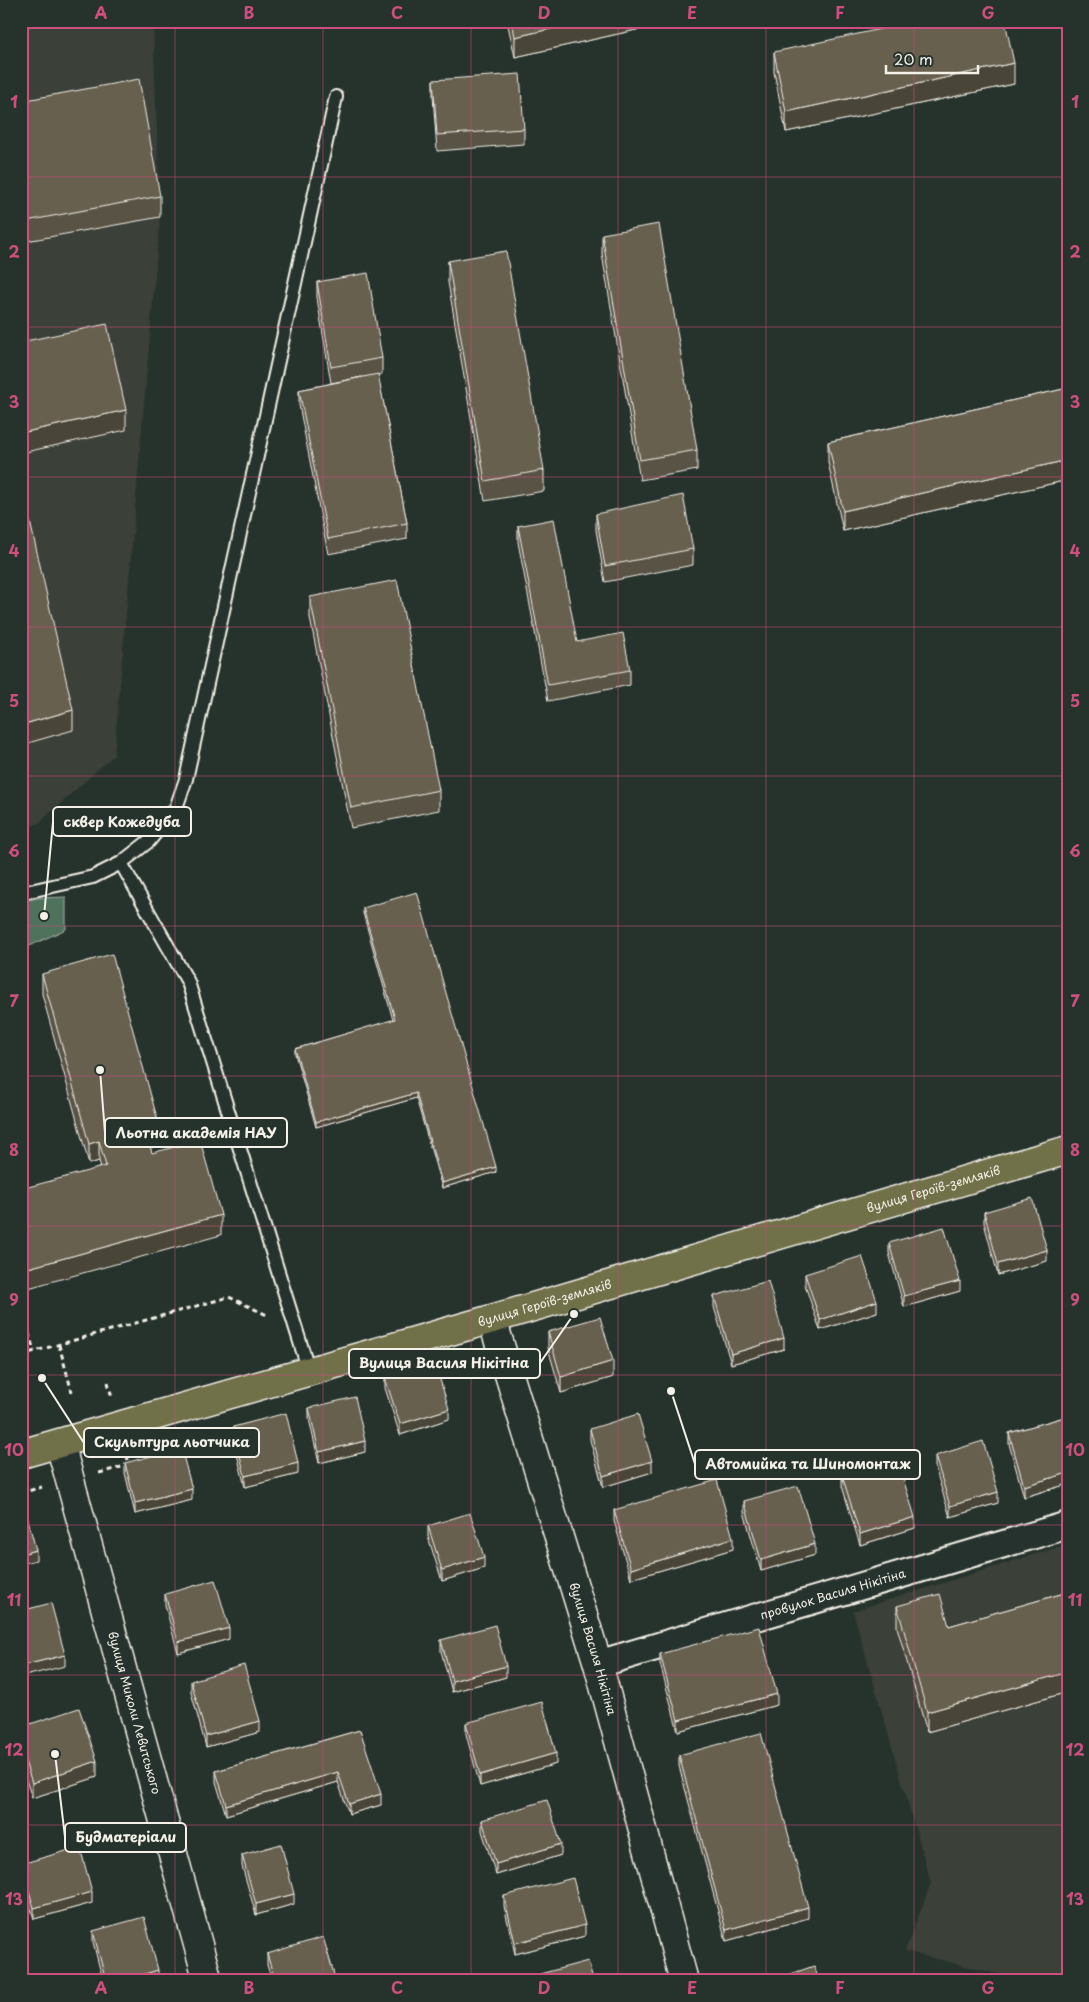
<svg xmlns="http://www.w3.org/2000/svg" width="1089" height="2002" viewBox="0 0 1089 2002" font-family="'Playpen Sans',sans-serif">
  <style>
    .built { fill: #3a4138 }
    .green { fill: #50725d; stroke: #a2b2a2 }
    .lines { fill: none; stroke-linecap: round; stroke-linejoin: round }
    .lane-casing { stroke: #f4f1e8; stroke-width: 16 }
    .street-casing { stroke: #f4f1e8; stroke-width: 30 }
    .secondary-casing { stroke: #f4f1e8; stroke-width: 31 }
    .primary-casing { stroke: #f4f1e8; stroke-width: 31 }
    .path { stroke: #f4f1e8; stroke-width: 3; stroke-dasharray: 5 4; stroke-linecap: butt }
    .lane { stroke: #26332d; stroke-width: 12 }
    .street { stroke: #26332d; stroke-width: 26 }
    .secondary { stroke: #26332d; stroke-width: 28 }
    .primary { stroke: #70704a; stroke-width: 28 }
    .rail { stroke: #f4f1e8; stroke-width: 4 }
    .wall { fill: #595345; stroke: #f4f1e8 }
    .shaded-wall { fill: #494438; stroke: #f4f1e8 }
    .building { fill: #686150; stroke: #f4f1e8 }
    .grid { fill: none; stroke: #ce4e7e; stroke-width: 1; stroke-opacity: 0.55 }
    .labels { text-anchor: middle; stroke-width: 5; stroke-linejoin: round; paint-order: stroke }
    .street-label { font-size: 12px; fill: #f4f1e8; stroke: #26332d }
    .leader { fill: none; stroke: #f4f1e8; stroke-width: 2 }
    .callout-dot { fill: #f4f1e8; stroke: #26332d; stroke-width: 2 }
    .callout { fill: #26332d; stroke: #f4f1e8; stroke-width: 2 }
    .callout-label { font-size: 14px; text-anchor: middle; font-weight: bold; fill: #f4f1e8 }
    .neatline { fill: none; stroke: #ce4e7e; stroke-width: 2 }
    .grid-label { font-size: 16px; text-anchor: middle; font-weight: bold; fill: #ce4e7e }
  </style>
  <rect width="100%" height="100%" fill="#26332d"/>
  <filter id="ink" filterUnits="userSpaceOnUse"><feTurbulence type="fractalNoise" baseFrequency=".02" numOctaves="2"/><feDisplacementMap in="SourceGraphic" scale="10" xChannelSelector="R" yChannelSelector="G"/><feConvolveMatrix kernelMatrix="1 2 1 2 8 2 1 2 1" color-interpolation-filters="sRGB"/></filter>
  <g filter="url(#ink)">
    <path class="built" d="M21 21H153L160 217 114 755 39 823 21 830Z
      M1068 1544V1981H1026L905 1951 931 1883 853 1611Z"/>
    <path class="green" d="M66 897V929L21 950V902L37 898Z"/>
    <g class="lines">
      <g class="lane-casing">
        <path id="lane" d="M121 863 188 982 309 1371
          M21 893 93 877 121 863 149 841 176 808 186 779 336 97"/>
      </g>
      <g class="street-casing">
        <g id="street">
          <path id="s1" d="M598 1664 1068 1525"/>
        </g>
      </g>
      <g class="secondary-casing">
        <g id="secondary">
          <path id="s2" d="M492 1319 598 1664 684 1981"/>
          <path id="s3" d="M60 1444 208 1981"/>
        </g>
      </g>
      <g class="primary-casing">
        <g id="primary">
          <path id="s4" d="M21 1454 492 1319 1068 1150"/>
        </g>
      </g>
      <path class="path" d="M21 1307 34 1351
        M59 1345 72 1392
        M21 1355 229 1297 269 1316
        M108 1382 112 1398
        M21 1403 22 1406
        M99 1473 129 1465 127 1455
        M21 1493 42 1487"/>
      <use href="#lane" class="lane"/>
      <use href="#street" class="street"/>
      <use href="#secondary" class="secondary"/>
      <use href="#primary" class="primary"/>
      <path class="rail" d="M21 26 46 21"/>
    </g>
    <path class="wall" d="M507 21H676L515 57Z
      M774 52 1014 84 786 132 774 72Z
      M433 80 524 129V144L437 151 433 96Z
      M21 101 160 196V217L21 242Z
      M602 234 697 450V470L640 480 602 254Z
      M448 261 544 470V491L485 501 448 282Z
      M317 282 382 358V374L378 375 407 523V539L328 554 299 405V390L362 377 331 383 317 298Z
      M1068 388V480L843 531 828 462V442Z
      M596 514 693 549V565L605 582 596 530Z
      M518 526 577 642 630 670V685L548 701 518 542Z
      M310 597 439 790V810L351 828 310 618Z
      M363 908 496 1172 442 1188 416 1098 316 1127 295 1054V1049L393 1020 363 913Z
      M42 974 159 1145 150 1148 152 1153 221 1235 101 1167 99 1161 89 1164 42 994Z
      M984 1212 1047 1261 998 1275 984 1223Z
      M889 1243 960 1291 904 1307 889 1253Z
      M805 1274 877 1312 820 1330 805 1285Z
      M714 1296 784 1349 731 1364 714 1307Z
      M548 1332 613 1377 561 1393 548 1348Z
      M385 1378 449 1419 400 1435 385 1388Z
      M309 1408 365 1452 319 1463 309 1419Z
      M1068 1416V1484L1024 1497 1009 1444V1433Z
      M233 1427 298 1474 245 1487 233 1438Z
      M590 1429 652 1472 603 1487 590 1440Z
      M935 1456 998 1503 950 1517 935 1467Z
      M125 1463 192 1500 135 1514 125 1473Z
      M842 1475 915 1528 860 1545 842 1486Z
      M744 1501 815 1555 761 1571 744 1512Z
      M614 1510 733 1549 631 1579 614 1521Z
      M428 1526 484 1568 442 1581 428 1537Z
      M1068 1592V1692L927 1732 897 1627V1606L949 1626Z
      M165 1594 229 1639 178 1653 165 1605Z
      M441 1640 506 1677 452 1692 441 1651Z
      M660 1654 777 1705 678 1731 660 1664Z
      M191 1681 260 1732 206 1747 191 1692Z
      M466 1723 556 1764 480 1786 466 1734Z
      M21 1727 97 1777 32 1798 21 1765Z
      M360 1730 381 1805 349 1814 338 1782 226 1815 216 1782V1771Z
      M679 1755 808 1918 726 1941 679 1766Z
      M482 1820 561 1855 496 1875 482 1831Z
      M242 1855 294 1904 256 1915 242 1866Z
      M21 1864 92 1903 34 1919 21 1875Z
      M504 1896 585 1936 515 1954 504 1906Z
      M93 1931 158 1981H103L93 1942Z
      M267 1954 336 1981H272L267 1965Z"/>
    <path class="shaded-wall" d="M585 21H676L515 57V37Z
      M1014 63V84L786 132V112Z
      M126 410V430L21 453V433Z
      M1068 460V480L843 531V511Z
      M73 710V730L21 745V725Z
      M416 1093V1098L316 1127V1122Z
      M159 1125V1145L145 1149V1129Z
      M99 1141V1161L89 1164V1144Z
      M496 1167V1172L442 1188V1183Z
      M221 1215V1235L21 1290V1270Z
      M1047 1250V1261L998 1275V1264Z
      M960 1281V1291L904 1307V1296Z
      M877 1301V1312L820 1330V1320Z
      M784 1338V1349L731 1364V1354Z
      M613 1361V1377L561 1393V1377Z
      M449 1409V1419L400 1435V1424Z
      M365 1441V1452L319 1463V1452Z
      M652 1461V1472L603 1487V1476Z
      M298 1463V1474L245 1487V1476Z
      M1068 1473V1484L1024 1497V1486Z
      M192 1489V1500L135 1514V1503Z
      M998 1492V1503L950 1517V1506Z
      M915 1517V1528L860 1545V1534Z
      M733 1538V1549L631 1579V1569Z
      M815 1544V1555L761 1571V1560Z
      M36 1550V1560L21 1564V1554Z
      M484 1557V1568L442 1581V1570Z
      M229 1628V1639L178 1653V1642Z
      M65 1655V1666L21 1677V1666Z
      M506 1666V1677L452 1692V1681Z
      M1068 1672V1692L927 1732V1712Z
      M777 1694V1705L678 1731V1720Z
      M260 1721V1732L206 1747V1736Z
      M556 1753V1764L480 1786V1775Z
      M97 1761V1777L32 1798V1783Z
      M338 1772V1782L226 1815V1805Z
      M381 1794V1805L349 1814V1804Z
      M561 1844V1855L496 1875V1864Z
      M92 1892V1903L34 1919V1908Z
      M294 1894V1904L256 1915V1904Z
      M808 1907V1918L726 1941V1930Z
      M585 1925V1936L515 1954V1943Z
      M158 1970V1981H122Z"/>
    <path class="building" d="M512 21H585L515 37Z
      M918 21H1005L1014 63 786 112 774 52Z
      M520 74 524 129 437 135 433 80Z
      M139 79 160 196 21 222V101Z
      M659 224 697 450 640 460 602 234Z
      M506 251 544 470 485 481 448 261Z
      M368 273 382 358 331 367 317 282Z
      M107 324 126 410 21 433V342Z
      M378 374 407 523 328 539 299 390Z
      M1068 388V460L843 511 828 442Z
      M21 495H24L73 710 21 725Z
      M683 495 693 549 605 566 596 514Z
      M554 519 577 642 623 633 630 670 548 685 518 526Z
      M397 580 439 790 351 808 310 597Z
      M417 892 496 1167 442 1183 416 1093 316 1122 295 1049 395 1019 363 908Z
      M112 954 159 1125 145 1129 152 1153 200 1140 221 1215 21 1270V1189L106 1166 99 1141 89 1144 42 974Z
      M1032 1198 1047 1250 998 1264 984 1212Z
      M944 1227 960 1281 904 1296 889 1243Z
      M862 1256 877 1301 820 1320 805 1274Z
      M768 1281 784 1338 731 1354 714 1296Z
      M600 1317 613 1361 561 1377 548 1332Z
      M435 1363 449 1409 400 1424 385 1378Z
      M355 1397 365 1441 319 1452 309 1408Z
      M286 1413 298 1463 245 1476 233 1427Z
      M638 1414 652 1461 603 1476 590 1429Z
      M1068 1416V1473L1024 1486 1009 1433Z
      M983 1441 998 1492 950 1506 935 1456Z
      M181 1448 192 1489 135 1503 125 1463Z
      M897 1459 915 1517 860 1534 842 1475Z
      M717 1480 733 1538 631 1569 614 1510Z
      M798 1486 815 1544 761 1560 744 1501Z
      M22 1497 36 1550 21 1554V1498Z
      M470 1513 484 1557 442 1570 428 1526Z
      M215 1580 229 1628 178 1642 165 1594Z
      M1068 1592V1672L927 1712 897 1606 940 1594 949 1626Z
      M51 1603 65 1655 21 1666V1611Z
      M495 1625 506 1666 452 1681 441 1640Z
      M759 1627 777 1694 678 1720 660 1654Z
      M244 1665 260 1721 206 1736 191 1681Z
      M542 1702 556 1753 480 1775 466 1723Z
      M79 1708 97 1761 32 1783 21 1749V1727Z
      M360 1730 381 1794 349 1804 338 1772 226 1805 216 1771Z
      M761 1733 808 1907 726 1930 679 1755Z
      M547 1800 561 1844 496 1864 482 1820Z
      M281 1844 294 1894 256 1904 242 1855Z
      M80 1847 92 1892 34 1908 21 1864Z
      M573 1878 585 1925 515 1943 504 1896Z
      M144 1917 158 1970 122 1981H106L93 1931Z
      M323 1937 336 1981H275L267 1954Z
      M588 1961 593 1981H541L540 1974Z
      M814 1966 819 1981H770Z"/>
  </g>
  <path class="grid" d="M175 21V1981M323 21V1981M471 21V1981M618 21V1981M766 21V1981M914 21V1981M21 177H1068M21 327H1068M21 477H1068M21 627H1068M21 776H1068M21 926H1068M21 1076H1068M21 1226H1068M21 1375H1068M21 1525H1068M21 1675H1068M21 1825H1068"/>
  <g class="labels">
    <g class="street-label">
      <text dy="4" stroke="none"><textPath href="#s4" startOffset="950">вулиця Героїв-земляків</textPath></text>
      <text dy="4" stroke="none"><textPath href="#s4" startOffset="545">вулиця Героїв-земляків</textPath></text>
      <text dy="4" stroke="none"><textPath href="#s1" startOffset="245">провулок Василя Нікітіна</textPath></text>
      <text dy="4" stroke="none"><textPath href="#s2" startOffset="345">вулиця Василя Нікітіна</textPath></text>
      <text dy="4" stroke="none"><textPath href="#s3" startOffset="279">вулиця Миколи Левитського</textPath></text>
    </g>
  </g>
  <path class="leader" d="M44 916L53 822M100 1070L105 1133M574 1314L540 1363M42 1378L84 1443M671 1391L695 1464M55 1754L65 1837"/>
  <g class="callout-dot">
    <circle cx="44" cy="916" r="5"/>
    <circle cx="100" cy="1070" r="5"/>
    <circle cx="574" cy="1314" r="5"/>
    <circle cx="42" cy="1378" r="5"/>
    <circle cx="671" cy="1391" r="5"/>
    <circle cx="55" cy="1754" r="5"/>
  </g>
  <g class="callout">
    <rect x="53" y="807" width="138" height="29" rx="5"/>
    <rect x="105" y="1118" width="182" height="29" rx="5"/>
    <rect x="349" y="1349" width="191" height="29" rx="5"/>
    <rect x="84" y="1428" width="175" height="29" rx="5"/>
    <rect x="695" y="1450" width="225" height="29" rx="5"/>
    <rect x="65" y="1823" width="121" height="29" rx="5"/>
  </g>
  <g class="callout-label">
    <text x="122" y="827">сквер Кожедуба</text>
    <text x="196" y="1138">Льотна академія НАУ</text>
    <text x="444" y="1368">Вулиця Василя Нікітіна</text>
    <text x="172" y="1447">Скульптура льотчика</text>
    <text x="808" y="1469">Автомийка та Шиномонтаж</text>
    <text x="126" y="1842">Будматеріали</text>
  </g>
  <rect width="1089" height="2002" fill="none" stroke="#26332d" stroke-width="55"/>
  <path d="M886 65v8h92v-8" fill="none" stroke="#f4f1e8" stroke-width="2.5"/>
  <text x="894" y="65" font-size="15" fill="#f4f1e8" stroke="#26332d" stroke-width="4" paint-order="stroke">20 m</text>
  <rect x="28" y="28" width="1034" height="1946" class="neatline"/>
  <g class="grid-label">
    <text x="101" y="19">A</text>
    <text x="249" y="19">B</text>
    <text x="397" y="19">C</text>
    <text x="544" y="19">D</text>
    <text x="692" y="19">E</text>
    <text x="840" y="19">F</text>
    <text x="988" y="19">G</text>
    <text x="14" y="108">1</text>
    <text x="1075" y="108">1</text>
    <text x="14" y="258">2</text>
    <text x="1075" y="258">2</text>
    <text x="14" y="408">3</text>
    <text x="1075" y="408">3</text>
    <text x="14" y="557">4</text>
    <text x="1075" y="557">4</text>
    <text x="14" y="707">5</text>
    <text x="1075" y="707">5</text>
    <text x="14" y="857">6</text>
    <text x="1075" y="857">6</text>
    <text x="14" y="1007">7</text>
    <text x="1075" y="1007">7</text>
    <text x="14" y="1156">8</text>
    <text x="1075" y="1156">8</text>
    <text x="14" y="1306">9</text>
    <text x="1075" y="1306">9</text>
    <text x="14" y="1456">10</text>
    <text x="1075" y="1456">10</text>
    <text x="14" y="1606">11</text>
    <text x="1075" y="1606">11</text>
    <text x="14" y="1756">12</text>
    <text x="1075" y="1756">12</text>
    <text x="14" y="1905">13</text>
    <text x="1075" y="1905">13</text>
    <text x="101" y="1994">A</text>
    <text x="249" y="1994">B</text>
    <text x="397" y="1994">C</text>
    <text x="544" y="1994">D</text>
    <text x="692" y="1994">E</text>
    <text x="840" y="1994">F</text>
    <text x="988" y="1994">G</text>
  </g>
</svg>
